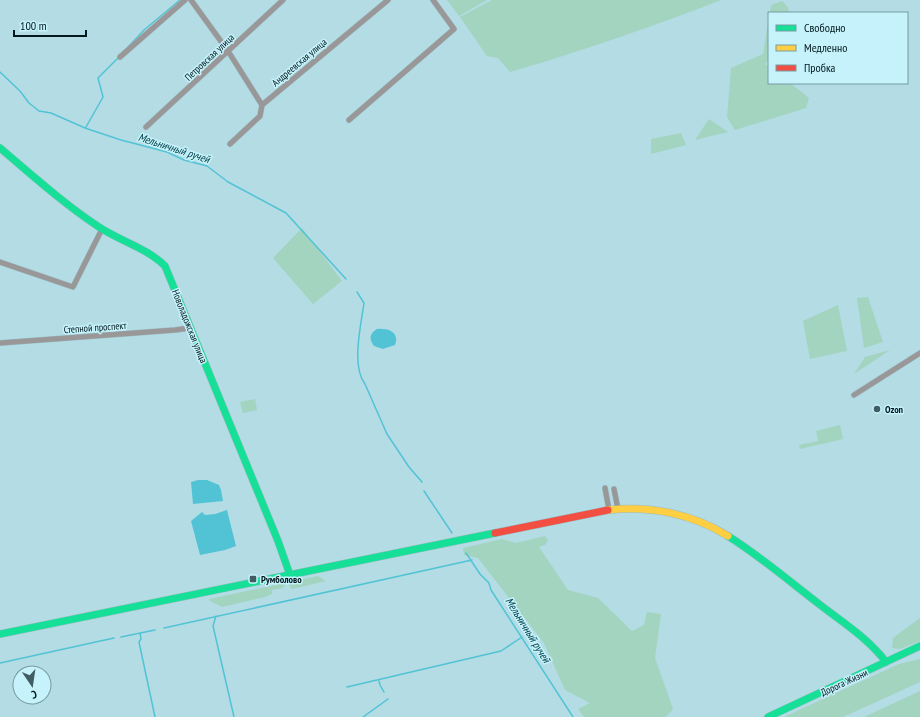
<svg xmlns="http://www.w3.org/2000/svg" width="920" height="717" viewBox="0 0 920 717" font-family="'PT Sans Narrow',sans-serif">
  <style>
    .green { fill: #a2d4bf }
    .water { fill: #52c3d5 }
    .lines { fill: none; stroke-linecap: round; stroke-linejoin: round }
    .stream { stroke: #52c3d5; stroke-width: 1.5 }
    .street-casing { stroke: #9bbac0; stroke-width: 6 }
    .fast-casing { stroke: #9bbac0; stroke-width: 8 }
    .slow-casing { stroke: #9bbac0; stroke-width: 8 }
    .jam-casing { stroke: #9bbac0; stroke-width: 8 }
    .street { stroke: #999797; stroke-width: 5 }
    .fast { stroke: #16e098; stroke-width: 7 }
    .slow { stroke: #ffcf43; stroke-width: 7 }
    .jam { stroke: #f24e42; stroke-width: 7 }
    .poi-dot { fill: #3f5d62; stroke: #c6f2fb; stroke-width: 1.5 }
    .labels { text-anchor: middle; stroke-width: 3; stroke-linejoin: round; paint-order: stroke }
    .street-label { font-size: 10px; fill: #01181c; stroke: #c6f2fb }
    .poi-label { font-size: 10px; font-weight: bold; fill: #01181c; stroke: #c6f2fb; text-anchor: start }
    .water-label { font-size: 11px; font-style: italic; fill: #02414a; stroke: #c6f2fb }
  </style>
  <rect width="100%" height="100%" fill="#b3dce4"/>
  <path class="green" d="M447 0H487L459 16Z
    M492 0H721C652 27 582 51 510 72L498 58 487 56 460 17Z
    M782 1 787 6 790 13H770L771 5Z
    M769 17V60L765 64 769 67V83H790L809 98 806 108 735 130 727 117 731 68 763 54Z
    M709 119 728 132 695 140Z
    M681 133 686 145 651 154V139Z
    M302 228 342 281 313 304 273 258Z
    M868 297 883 342 864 348 857 298Z
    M838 305 847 351 810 359 803 321Z
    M890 350 854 374 865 357Z
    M255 399 257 410 243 413 240 402Z
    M840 425 843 439 800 449 799 445 818 441 816 431Z
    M545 536 548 540 545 545 539 547 568 590 598 598 632 631 644 625 647 612 661 614 655 658 673 709 666 717H584L578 709 590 703 565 690 544 643 478 558 464 555 463 548 502 539 516 543Z
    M318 576 326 581 292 589 288 584 285 585 283 588 272 590V594L265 597 222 607 210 601 209 599Z
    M920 618V641L900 649 892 648 893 638Z
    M920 659V682L843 717H784L899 664Z
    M920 691V717H864Z"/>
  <path class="water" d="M377 329C388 328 400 332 395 345L383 349 374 346C369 339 369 334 377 329Z
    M198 480H207L219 485 221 490 223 501 193 504 191 482Z
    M227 510 236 546 225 550 200 555 191 521 202 512 205 515 215 514Z"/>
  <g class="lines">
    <path class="stream" d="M128 47 144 30 180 0
      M0 72 20 91 29 103 39 111 51 113 85 128 121 140 167 152 184 160 207 166 228 182 286 213 346 279
      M86 127 103 97 98 78 119 57
      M357 292 364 303C361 325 351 366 365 384L387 434 409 467 422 482
      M424 491 452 533
      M466 553 480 574 489 583 491 590 573 717
      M216 616 213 626 234 717
      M164 628 472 560
      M140 633 141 639 139 642 155 717
      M121 637 155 630
      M0 663 114 638
      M379 681 380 685 384 692
      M347 687 501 651 522 637
      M363 717 388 699"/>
    <g class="street-casing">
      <path id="street" d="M191 0 228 51 262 105
        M120 57 185 0
        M349 120 454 29 433 0
        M146 127 283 0
        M230 144 260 116 262 105 388 0
        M0 262 73 287 102 229
        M0 343 175 330 190 328
        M854 395 920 353
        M605 488 609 510
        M614 489 618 509"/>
    </g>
    <g class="fast-casing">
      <path id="fast" d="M0 148C32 175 64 204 99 227 120 241 147 248 165 266L278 541 290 575
        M728 536C760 556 789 581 819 604 842 622 868 638 886 662
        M0 634 495 533
        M768 717 920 646"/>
    </g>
    <g class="slow-casing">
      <path id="slow" d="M608 510C649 505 693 514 728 536"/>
    </g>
    <g class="jam-casing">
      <path id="jam" d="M495 533 608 510"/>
    </g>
    <use href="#street" class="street"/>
    <use href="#fast" class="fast"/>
    <use href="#slow" class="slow"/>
    <use href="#jam" class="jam"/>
  </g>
  <g class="poi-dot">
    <circle cx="877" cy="409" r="4"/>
    <rect x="249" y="575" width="8" height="8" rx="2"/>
  </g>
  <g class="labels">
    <g class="street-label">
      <text transform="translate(209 57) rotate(-43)" y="4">Петровская улица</text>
      <text transform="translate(299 62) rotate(-40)" y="4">Андреевская улица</text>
      <text transform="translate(190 326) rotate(68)" y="4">Новоладожская улица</text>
      <text transform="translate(95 327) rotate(-4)" y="4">Степной проспект</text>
      <text transform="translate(844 682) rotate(-25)" y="4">Дорога Жизни</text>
    </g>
    <g class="poi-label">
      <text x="885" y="413">Ozon</text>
      <text x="261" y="583">Румболово</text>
    </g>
    <g class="water-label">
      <text transform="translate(174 148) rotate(18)" y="4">Мельничный ручей</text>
      <text transform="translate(528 630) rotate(58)" y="4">Мельничный ручей</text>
    </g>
  </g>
  <rect x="768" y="12" width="140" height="72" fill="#c6f2fb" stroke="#779ba2"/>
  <rect x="776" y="25" width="20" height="6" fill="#16e098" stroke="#779ba2"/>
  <text x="804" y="32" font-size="12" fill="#01181c">Свободно</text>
  <rect x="776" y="45" width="20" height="6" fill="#ffcf43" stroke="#779ba2"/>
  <text x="804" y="52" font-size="12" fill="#01181c">Медленно</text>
  <rect x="776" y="65" width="20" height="6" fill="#f24e42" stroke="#779ba2"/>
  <text x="804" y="72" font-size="12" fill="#01181c">Пробка</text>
  <g transform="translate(32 685) rotate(167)"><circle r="19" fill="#c6f2fb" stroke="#779ba2"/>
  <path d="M0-3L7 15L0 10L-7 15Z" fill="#3f5d62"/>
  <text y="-6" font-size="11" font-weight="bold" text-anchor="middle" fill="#01181c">С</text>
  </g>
  <path d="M14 30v6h72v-6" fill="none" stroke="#01181c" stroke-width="2"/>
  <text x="20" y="30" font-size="12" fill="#01181c" stroke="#c6f2fb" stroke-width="3" paint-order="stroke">100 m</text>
</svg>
